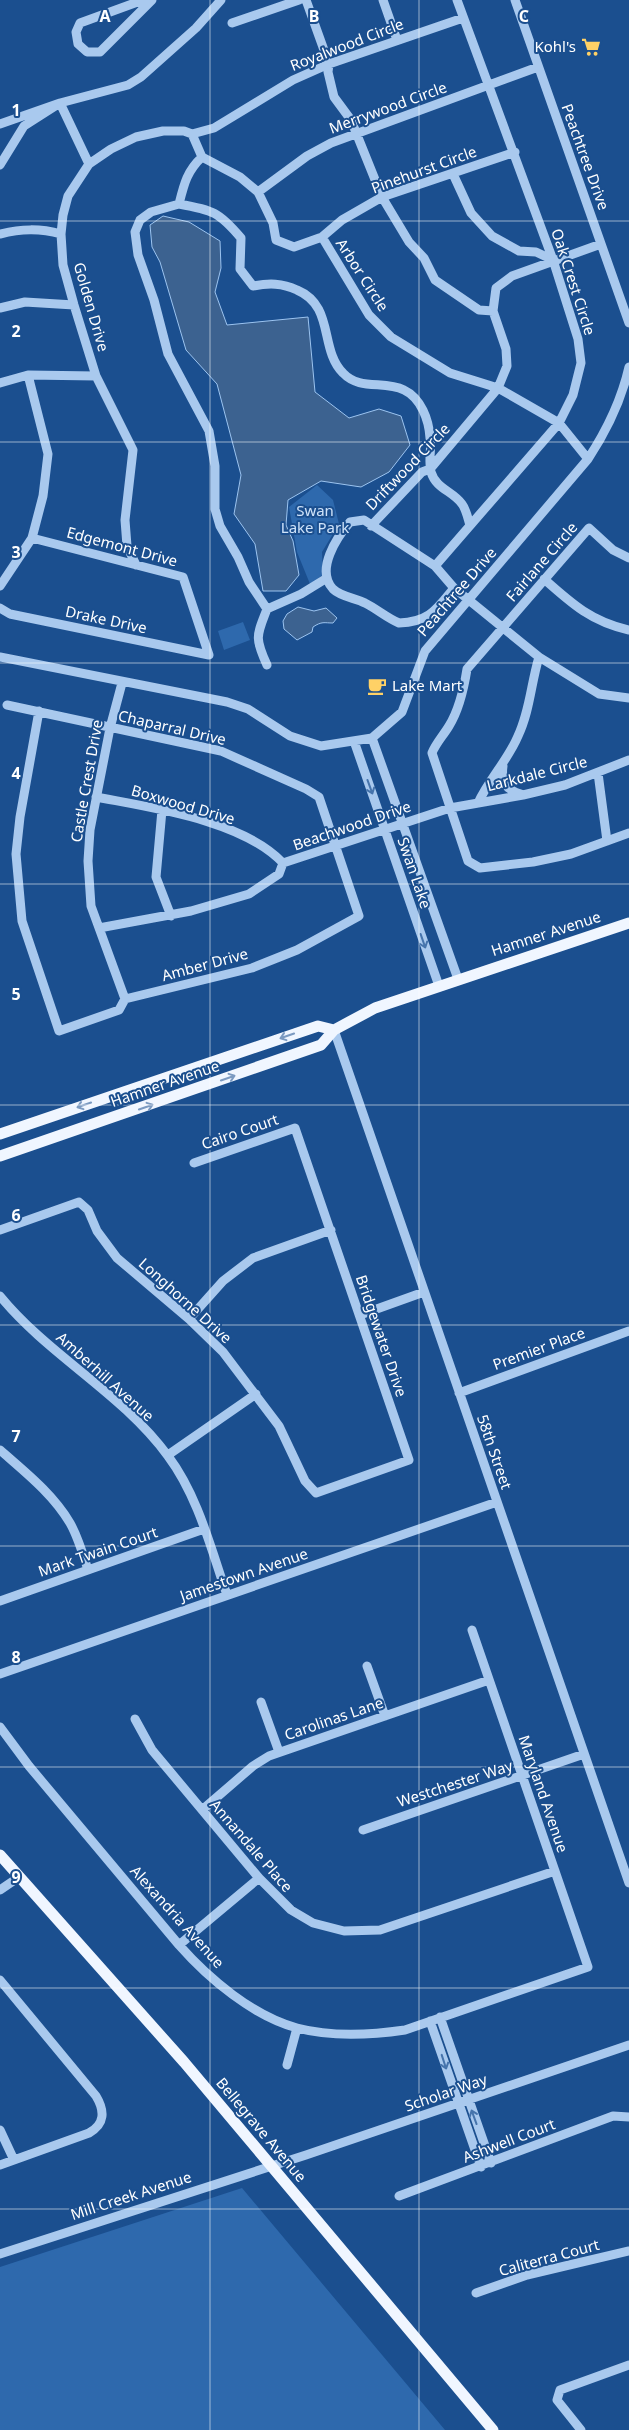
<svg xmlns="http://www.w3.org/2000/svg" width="629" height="2430" viewBox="0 0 629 2430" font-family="'Noto Sans',sans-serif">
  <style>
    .green { fill: #2e69ad }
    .water { fill: #3c6290; stroke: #9cc4f0 }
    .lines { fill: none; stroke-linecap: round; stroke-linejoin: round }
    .minor { stroke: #a9c9ee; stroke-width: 9 }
    .major { stroke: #f0f6ff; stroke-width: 11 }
    .oneway { stroke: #4674ac }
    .oneway2 { stroke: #7b9ac1 }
    .grid { fill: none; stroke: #fff; stroke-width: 1; stroke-opacity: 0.55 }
    .labels { text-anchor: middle; stroke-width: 4; stroke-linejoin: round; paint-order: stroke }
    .street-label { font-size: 15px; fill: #fff; stroke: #1b4f8f }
    .poi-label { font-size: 15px; fill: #fff; stroke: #1b4f8f; text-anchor: end }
    .park-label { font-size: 15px; fill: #cfe3fa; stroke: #1b4f8f }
    .grid-label { font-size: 16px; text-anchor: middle; font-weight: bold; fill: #fff; stroke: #1b4f8f; stroke-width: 4; stroke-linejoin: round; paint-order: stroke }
  </style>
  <rect width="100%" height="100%" fill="#1b4f8f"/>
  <path class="green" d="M317 485 333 500 339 524 322 552 323 575 310 584 297 552 289 507Z
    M243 622 250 640 224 650 218 631Z
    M242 2188 445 2430H0V2267Z"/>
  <path class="water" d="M163 216 189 222 220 241 221 268 215 292 227 325 308 317 315 392 349 418 379 409 401 416 410 445 389 472 361 487 321 481 288 500 286 525 293 541 299 575 286 591H263L255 544 234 514 241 475 217 384 186 350 160 262 152 247 150 225Z
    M298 607 314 611 326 608 337 618 333 623C324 623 322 621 313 627L312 632 297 640 284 629 283 621 287 614Z"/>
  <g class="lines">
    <path class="minor" d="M143 0 80 23 76 32 78 44 87 52H100L152 0
      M306 0 329 64 328 72 334 97 351 120 382 197 409 242 424 258 435 280 479 310 493 311
      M383 0 397 40
      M515 0 629 323
      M232 23 299 0
      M0 124 60 103 128 85 141 77 196 28 221 0
      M192 134 202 157 240 177 258 192 273 223 276 240 294 247 322 237 369 315 391 337 450 373 498 388 559 423 588 459
      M0 165 24 126 60 103 89 164
      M453 174 471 213 492 236 519 251 536 252 553 260
      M258 192 307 156 331 143 538 67
      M179 204C213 210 219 212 241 238L240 269 253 286C269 283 282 283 297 290 335 306 319 349 343 373 360 391 384 380 404 390 421 398 429 420 430 438 432 449 428 461 431 472 436 489 453 491 462 504 466 509 468 519 470 525
      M179 204 151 212 140 220 135 232 138 255 154 300 168 354 209 431 215 466V509L220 526 238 557 249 582 267 609
      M179 204C184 184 187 171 202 157
      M0 234C21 229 39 228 61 234
      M322 237 342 220 382 197 515 152
      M0 308 25 302 74 305
      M0 383 28 375 96 376
      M364 520 435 566 454 588C436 610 429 622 399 623 387 618 377 609 365 603 356 598 341 597 333 589 315 570 337 537 350 522Z
      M371 526 422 472 430 469 498 388 507 366 506 349 493 311 496 288 512 276 601 244
      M629 558 613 550 589 528 467 669C464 688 459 710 449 726 443 736 436 743 432 753L468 861 480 868 533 862 571 854 629 833
      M136 565 127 546 125 520 133 450 96 376 74 305 63 265 61 234 63 215 68 196 89 164 111 149 136 137 163 131H184L192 134 214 128 293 80 329 64 463 18
      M435 566 559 423 573 395 581 363 578 339 553 260 457 0
      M544 579C572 604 592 622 629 630
      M0 586 32 538 43 496 48 454 28 375
      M454 588 539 657 599 694 629 698
      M0 608 10 614 209 655 183 577 32 538
      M0 657 227 702 248 709 290 736 321 746 372 738 402 712 425 651 588 459C607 430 621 402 629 367
      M267 665C254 637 257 635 267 609L301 594 327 578
      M122 683 110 728 90 830 88 861 91 906 125 999
      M7 705 221 751 306 789 319 797 359 916 297 950 252 968 125 999 119 1010 59 1031 22 921 16 854 20 817 39 711
      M372 738 458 979
      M354 741 439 986
      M503 766C501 781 505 790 521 794
      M598 773 607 841
      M96 797C153 808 242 820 283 863
      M478 803C489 779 508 760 518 736 530 711 531 683 539 657
      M162 810 156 877 171 916
      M99 928 191 911 249 894 279 874 283 863 450 808 523 795 565 785 629 760
      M334 1030 629 1883
      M0 1230 79 1202 88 1210 97 1231 117 1258 189 1319 223 1352 279 1426 305 1481 316 1493 409 1460 295 1128 194 1163
      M0 1296C49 1356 122 1393 168 1456 198 1496 211 1549 227 1595
      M360 1315 424 1292
      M189 1319 223 1281 253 1258 331 1230
      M459 1393 629 1331
      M0 1450C25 1472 53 1494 70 1523 78 1537 83 1554 88 1570
      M168 1455 256 1394
      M0 1601 204 1529
      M367 1666 385 1716
      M0 1674 497 1502
      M261 1702 279 1752
      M135 1719 152 1750 259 1878 291 1910 313 1923 344 1931 380 1930 555 1871
      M0 1727 29 1766 179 1945C209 1979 253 2016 297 2028 331 2037 371 2035 405 2030L588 1967 472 1630
      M202 1810 253 1766 269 1756 489 1680
      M363 1830 584 1754
      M0 1890 19 1877
      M179 1945 259 1878
      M0 1980 96 2096C105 2111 105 2124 89 2133L0 2165
      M440 2017 491 2163
      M430 2021 481 2167
      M287 2065 297 2028
      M0 2130 14 2160
      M399 2196 613 2116 629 2117
      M0 2254 306 2155 629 2045
      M476 2293 527 2275 629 2251
      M581 2430 557 2400 560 2390 629 2365"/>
    <path class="major" d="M0 1134 318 1026 334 1030
      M0 1156 321 1045 334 1030 375 1008 629 923
      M0 1855 184 2062 493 2430"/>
  </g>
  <defs><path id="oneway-shaft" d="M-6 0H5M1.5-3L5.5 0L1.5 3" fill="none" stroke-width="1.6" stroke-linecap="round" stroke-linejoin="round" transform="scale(1.25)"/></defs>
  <g class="oneway">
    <use href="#oneway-shaft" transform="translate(370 787) rotate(70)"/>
    <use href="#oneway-shaft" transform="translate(423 941) rotate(71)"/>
    <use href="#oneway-shaft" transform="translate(444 2062) rotate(72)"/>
    <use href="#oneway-shaft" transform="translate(474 2117) rotate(-110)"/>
  </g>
  <g class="oneway2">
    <use href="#oneway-shaft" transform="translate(287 1036) rotate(161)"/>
    <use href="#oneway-shaft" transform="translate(228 1078) rotate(-19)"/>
    <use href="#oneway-shaft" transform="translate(84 1105) rotate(161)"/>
    <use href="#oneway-shaft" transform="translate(146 1107) rotate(-19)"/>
  </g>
  <path class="grid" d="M210 0V2430M419 0V2430M0 221H629M0 442H629M0 663H629M0 884H629M0 1105H629M0 1325H629M0 1546H629M0 1767H629M0 1988H629M0 2209H629"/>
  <defs>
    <g id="supermarket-bare" transform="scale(1.5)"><path d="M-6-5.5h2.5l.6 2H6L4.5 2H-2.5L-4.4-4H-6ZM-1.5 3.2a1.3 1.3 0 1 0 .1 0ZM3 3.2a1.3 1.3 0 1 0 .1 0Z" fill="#ffd166" stroke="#1b4f8f" stroke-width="2.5" paint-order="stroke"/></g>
    <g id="cafe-bare" transform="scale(1.5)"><path d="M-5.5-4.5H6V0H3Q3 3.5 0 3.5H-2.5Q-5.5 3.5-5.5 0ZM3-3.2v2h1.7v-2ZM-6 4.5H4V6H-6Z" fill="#ffd166" stroke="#1b4f8f" stroke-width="2.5" paint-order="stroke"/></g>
  </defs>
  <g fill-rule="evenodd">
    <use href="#supermarket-bare" x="591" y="47"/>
    <use href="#cafe-bare" x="377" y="686"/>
  </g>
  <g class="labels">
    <g class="street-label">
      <text transform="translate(347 45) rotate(-21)" y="5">Royalwood Circle</text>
      <text transform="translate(388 108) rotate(-20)" y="5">Merrywood Circle</text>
      <text transform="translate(585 157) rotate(70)" y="5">Peachtree Drive</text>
      <text transform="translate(424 170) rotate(-20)" y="5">Pinehurst Circle</text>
      <text transform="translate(362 275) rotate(57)" y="5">Arbor Circle</text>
      <text transform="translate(573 282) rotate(72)" y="5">Oak Crest Circle</text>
      <text transform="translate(91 307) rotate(74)" y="5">Golden Drive</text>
      <text transform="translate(408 467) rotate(-46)" y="5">Driftwood Circle</text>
      <text transform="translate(122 547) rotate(15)" y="5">Edgemont Drive</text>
      <text transform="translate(542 562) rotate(-49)" y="5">Fairlane Circle</text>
      <text transform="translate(457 592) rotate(-49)" y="5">Peachtree Drive</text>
      <text transform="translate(106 620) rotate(12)" y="5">Drake Drive</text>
      <text transform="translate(172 728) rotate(13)" y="5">Chaparral Drive</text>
      <text transform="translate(537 774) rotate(-14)" y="5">Larkdale Circle</text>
      <text transform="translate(87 781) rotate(-80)" y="5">Castle Crest Drive</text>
      <text transform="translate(183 805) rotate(16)" y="5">Boxwood Drive</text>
      <text transform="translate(352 826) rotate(-19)" y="5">Beachwood Drive</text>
      <text transform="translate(414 873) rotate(71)" y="5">Swan Lake</text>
      <text transform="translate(546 934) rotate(-18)" y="5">Hamner Avenue</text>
      <text transform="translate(205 965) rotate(-15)" y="5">Amber Drive</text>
      <text transform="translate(165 1084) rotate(-19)" y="5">Hamner Avenue</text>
      <text transform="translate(240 1132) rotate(-19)" y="5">Cairo Court</text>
      <text transform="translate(185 1301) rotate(42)" y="5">Longhorne Drive</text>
      <text transform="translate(381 1336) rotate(71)" y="5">Bridgewater Drive</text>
      <text transform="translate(539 1349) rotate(-20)" y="5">Premier Place</text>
      <text transform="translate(105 1377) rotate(42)" y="5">Amberhill Avenue</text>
      <text transform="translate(494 1452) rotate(71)" y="5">58th Street</text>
      <text transform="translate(98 1552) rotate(-19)" y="5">Mark Twain Court</text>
      <text transform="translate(244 1575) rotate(-19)" y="5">Jamestown Avenue</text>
      <text transform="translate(334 1719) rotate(-19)" y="5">Carolinas Lane</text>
      <text transform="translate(455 1784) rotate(-18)" y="5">Westchester Way</text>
      <text transform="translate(543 1794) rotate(71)" y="5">Maryland Avenue</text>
      <text transform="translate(251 1846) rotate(49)" y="5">Annandale Place</text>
      <text transform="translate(177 1917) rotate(48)" y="5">Alexandria Avenue</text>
      <text transform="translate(446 2093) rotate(-19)" y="5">Scholar Way</text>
      <text transform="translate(261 2130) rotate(50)" y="5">Bellegrave Avenue</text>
      <text transform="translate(509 2141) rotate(-21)" y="5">Ashwell Court</text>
      <text transform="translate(131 2196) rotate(-18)" y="5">Mill Creek Avenue</text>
      <text transform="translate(549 2258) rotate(-15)" y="5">Caliterra Court</text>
    </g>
    <g class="poi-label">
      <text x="576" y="52">Kohl's</text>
      <text x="392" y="691" text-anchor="start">Lake Mart</text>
    </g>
    <g class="park-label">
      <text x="315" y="516">Swan<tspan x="315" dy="17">Lake Park</tspan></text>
    </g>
  </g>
  <g class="grid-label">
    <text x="105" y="22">A</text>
    <text x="314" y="22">B</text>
    <text x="524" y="22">C</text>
    <text x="16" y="116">1</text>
    <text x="16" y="337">2</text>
    <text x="16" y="558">3</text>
    <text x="16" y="779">4</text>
    <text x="16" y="1000">5</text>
    <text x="16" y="1221">6</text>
    <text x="16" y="1442">7</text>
    <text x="16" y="1663">8</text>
    <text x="16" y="1883">9</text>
  </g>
</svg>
